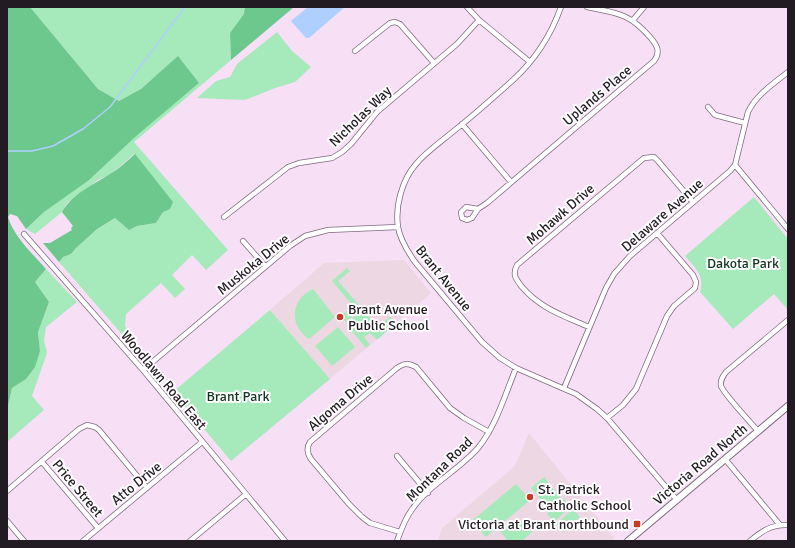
<svg xmlns="http://www.w3.org/2000/svg" width="795" height="548" viewBox="0 0 795 548" font-family="Signika,sans-serif">
  <style>
    .education { fill: #edd7e3 }
    .green { fill: #a6e9ba }
    .forest { fill: #6cc88c }
    .water { fill: #afd0ff }
    .lines { fill: none; stroke-linecap: round; stroke-linejoin: round }
    .stream { stroke: #afd0ff; stroke-width: 1.5 }
    .street-casing { stroke: #7e697e; stroke-width: 6 }
    .secondary-casing { stroke: #7e697e; stroke-width: 8 }
    .street { stroke: #fff; stroke-width: 4.5 }
    .secondary { stroke: #fff; stroke-width: 6 }
    .poi-dot { fill: #c63a27; stroke: #fff; stroke-width: 1.5 }
    .labels { text-anchor: middle; stroke-width: 4; stroke-linejoin: round; paint-order: stroke }
    .street-label { font-size: 14px; fill: #231b23; stroke: #fff }
    .park-label { font-size: 14px; fill: #0f361e; stroke: #fff }
    .poi-label { font-size: 14px; fill: #231b23; stroke: #fff; text-anchor: start }
  </style>
  <rect width="100%" height="100%" fill="#f7dff6"/>
  <path class="education" d="M404 260 431 293 330 379 270 310 324 263Z
    M529 433 614 538 611 541H438L442 528 515 466Z"/>
  <path class="green" d="M30 7H245V14L230 33 231 60 134 142 228 250 206 270 192 255 172 275 185 289 175 298 161 283 126 314 125 326 132 336 127 340 59 262 63 257 71 254 76 248 97 229 115 218 129 230 137 226 156 223 163 212 134 154 111 174 98 180 67 203 62 212 35 234 26 229 44 212 93 176 132 139 199 83 178 57 141 89 119 101 98 89Z
    M277 32 292 51 311 67 295 82 275 88 245 100 197 98 216 81 230 77 237 64Z
    M754 197 788 239V310L774 294 733 329 700 292C705 275 695 268 685 256Z
    M347 268 350 271 338 281 378 327 390 317 396 323 377 340 370 333 364 337 370 345 366 348 346 324 357 314 358 312 332 281Z
    M46 269 77 302 46 327 44 340 47 353 32 396 44 410 7 442V410L12 388 26 379 40 351 38 332 49 302 35 282Z
    M313 289 335 317 309 339C288 325 291 299 313 289Z
    M270 310 330 379 231 461 173 392Z
    M347 311 352 317 346 322 341 316Z
    M338 327 355 347 332 366 315 346Z
    M544 477 560 497 548 508 531 488Z
    M516 484 530 500 486 537 472 521Z
    M564 499 571 506 554 522 547 514Z
    M573 509 580 517 563 532 556 524Z
    M517 521 525 523 533 531 522 541H508L499 530 510 523Z"/>
  <path class="forest" d="M7 7H30L98 89 119 101 141 89 178 56 199 83 135 137 89 180 44 212 26 229 17 216 10 214 8 217C14 237 32 253 46 269L35 282 49 302 38 332 40 351 35 367 26 379 12 388 7 410Z
    M245 7H294L231 60 230 33 244 14Z
    M135 154 173 202 170 209 163 212 156 223 137 226 129 230 115 218 97 229 76 248 71 254 63 257 59 262 43 243H50L72 230 71 228 73 226 62 212C72 194 93 185 110 174 119 169 127 161 135 154Z"/>
  <path class="water" d="M308 7H345L309 38H306L291 21Z"/>
  <g class="lines">
    <path class="stream" d="M7 151H32L53 146 83 129 110 107 185 7"/>
    <g class="street-casing">
      <path id="street" d="M467 7 479 20 530 62
        M561 7C551 35 535 60 513 80 494 97 475 114 455 130 442 141 427 151 416 164 402 180 395 206 398 227 400 239 408 252 415 262L482 342 500 358 516 368 576 394 597 409 607 418 677 500
        M633 20 644 7
        M355 51 390 23 395 22 400 24 434 63
        M708 107 715 115 745 123
        M462 124 511 182
        M735 165 788 229
        M478 209 466 207 461 212 462 218 467 220 472 218 478 209 487 203 654 61C661 52 657 45 650 37 629 13 617 13 587 7
        M224 217 288 167 299 163 332 158 342 152 351 144 377 112 457 44 479 20
        M24 234 143 370 285 541
        M243 241 265 266
        M589 327C564 316 541 309 522 287 516 279 512 275 517 265L644 158 654 157 658 161 693 202
        M143 370 290 246 305 236 328 230 398 227
        M564 388 606 288 614 274 630 256 730 171 735 165 748 112C756 95 773 84 788 72
        M607 418 623 405 636 389 667 316 674 306 695 288 696 282 693 275 657 233
        M758 431C751 423 724 394 721 386 720 380 723 376 726 372L788 320
        M397 456 428 493
        M725 459 780 525
        M42 462 98 528
        M7 491 79 429 87 425 95 427 99 430 147 488
        M7 521 24 541
        M400 532 370 523 362 517 349 504 311 459C307 453 306 448 310 442L397 368C404 363 408 363 416 367L450 408 464 418 489 432
        M83 541 202 442
        M190 541 245 495
        M397 541C401 530 405 518 413 508 430 484 459 470 478 448 496 426 505 395 516 368
        M750 541C762 531 772 524 788 525"/>
    </g>
    <g class="secondary-casing">
      <path id="secondary" d="M628 541 788 406"/>
    </g>
    <use href="#street" class="street"/>
    <use href="#secondary" class="secondary"/>
  </g>
  <g class="poi-dot">
    <circle cx="340" cy="317" r="4"/>
    <circle cx="530" cy="497" r="4"/>
    <rect x="633" y="520" width="8" height="8" rx="2"/>
  </g>
  <g class="labels">
    <g class="street-label">
      <text transform="translate(597 95) rotate(-40)" y="5">Uplands Place</text>
      <text transform="translate(360 116) rotate(-44)" y="5">Nicholas Way</text>
      <text transform="translate(560 214) rotate(-41)" y="5">Mohawk Drive</text>
      <text transform="translate(662 215) rotate(-41)" y="5">Delaware Avenue</text>
      <text transform="translate(253 264) rotate(-39)" y="5">Muskoka Drive</text>
      <text transform="translate(444 278) rotate(51)" y="5">Brant Avenue</text>
      <text transform="translate(164 380) rotate(50)" y="5">Woodlawn Road East</text>
      <text transform="translate(340 402) rotate(-40)" y="5">Algoma Drive</text>
      <text transform="translate(700 464) rotate(-40)" y="5">Victoria Road North</text>
      <text transform="translate(439 469) rotate(-44)" y="5">Montana Road</text>
      <text transform="translate(136 483) rotate(-39)" y="5">Atto Drive</text>
      <text transform="translate(78 488) rotate(50)" y="5">Price Street</text>
    </g>
    <g class="park-label">
      <text x="743" y="268">Dakota Park</text>
      <text x="238" y="401">Brant Park</text>
    </g>
    <g class="poi-label">
      <text x="348" y="314">Brant Avenue<tspan x="348" dy="16">Public School</tspan></text>
      <text x="538" y="494">St. Patrick<tspan x="538" dy="16">Catholic School</tspan></text>
      <text x="629" y="529" text-anchor="end">Victoria at Brant northbound</text>
    </g>
  </g>
  <rect width="795" height="548" fill="none" stroke="#231b23" stroke-width="16"/>
</svg>
